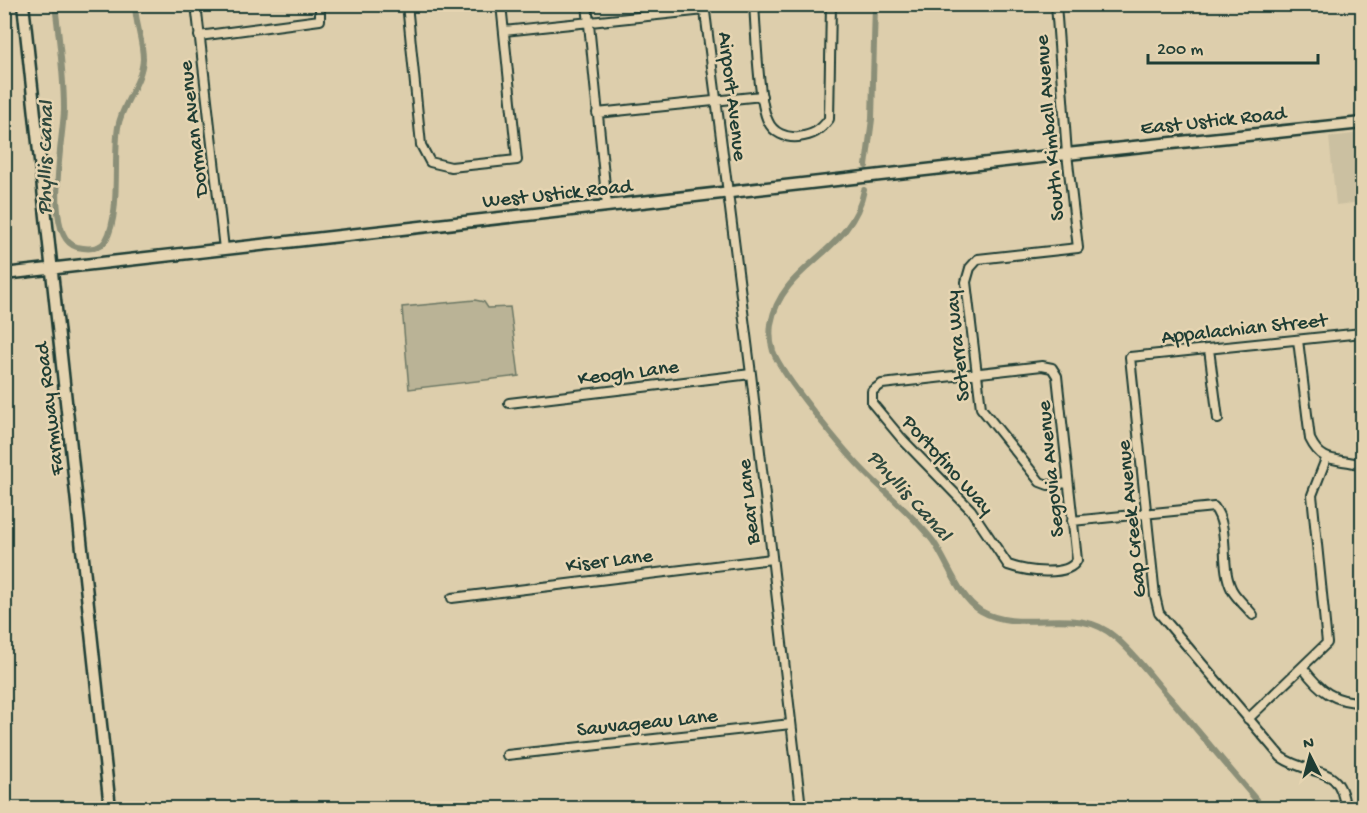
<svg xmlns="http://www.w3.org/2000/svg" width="1367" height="813" viewBox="0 0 1367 813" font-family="'Gochi Hand',sans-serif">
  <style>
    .built { fill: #cbc0a1 }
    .green { fill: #bab396; stroke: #6c7865; stroke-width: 1.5 }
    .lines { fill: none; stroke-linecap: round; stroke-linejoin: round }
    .canal { stroke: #8b8f78; stroke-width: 6 }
    .minor-casing { stroke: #1f3d34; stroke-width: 12 }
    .major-casing { stroke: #1f3d34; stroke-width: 15 }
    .minor { stroke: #e5d4b1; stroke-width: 8 }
    .major { stroke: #e5d4b1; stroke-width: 10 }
    .labels { text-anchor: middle; stroke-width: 5; stroke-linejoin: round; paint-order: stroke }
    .street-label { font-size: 21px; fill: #1f3d34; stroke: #e5d4b1 }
    .water-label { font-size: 22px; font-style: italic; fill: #2f493e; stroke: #e5d4b1 }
  </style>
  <rect width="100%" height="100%" fill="#ddceac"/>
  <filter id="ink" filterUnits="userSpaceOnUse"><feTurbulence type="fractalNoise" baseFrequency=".0167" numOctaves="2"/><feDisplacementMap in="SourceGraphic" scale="12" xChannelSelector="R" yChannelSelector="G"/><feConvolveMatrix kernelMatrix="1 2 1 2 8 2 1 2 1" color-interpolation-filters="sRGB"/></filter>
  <g filter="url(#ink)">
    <path class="built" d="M1362 133V202L1336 205 1329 137Z"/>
    <path class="green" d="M475 300 484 302 488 308 510 307 519 376 409 389 402 307Z"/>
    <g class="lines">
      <path class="canal" d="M55 4C59 39 64 74 64 109 64 135 42 238 77 247 86 249 100 250 106 240 121 214 113 158 118 127 122 103 142 83 143 59 143 40 135 23 135 4
        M866 166 872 119 875 4
        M864 190C852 254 781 264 771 324 770 332 770 342 773 351 782 376 845 452 866 473 888 495 913 515 933 541 948 562 958 597 981 611 1022 635 1077 603 1115 637 1136 655 1152 678 1170 698 1201 735 1232 771 1263 808"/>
      <g class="minor-casing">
        <path id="minor" d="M196 4 224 249
          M407 4 421 145 430 162 451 167 517 160 501 4
          M587 4 607 206
          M704 4 751 374 801 808
          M754 4C756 30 758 101 768 121 773 133 786 138 798 137 813 135 820 131 829 119L831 4
          M1056 4 1067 154 1078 248 978 259 970 268 966 282 981 408 1040 482 1048 485 1068 483
          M504 31 705 10
          M199 36 320 20V4
          M597 113 762 96
          M1298 340 1310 439C1323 466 1338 457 1362 465
          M1209 349 1218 419
          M1042 366 1052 368 1057 376 1077 560C1068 578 1025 571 1008 565L971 510 902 439 872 403V391L882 384Z
          M509 403 751 374
          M1072 521 1214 507C1231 529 1219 565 1232 590 1237 599 1247 607 1253 615
          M452 598 772 559
          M1303 668C1320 691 1334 702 1362 702
          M1248 719 1327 643 1312 495 1326 459
          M507 755 791 724
          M1345 808C1341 762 1311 778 1281 757L1159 613 1155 596 1130 357 1362 333"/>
      </g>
      <g class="major-casing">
        <path id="major" d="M23 4 110 808
          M4 274 1067 154 1362 123"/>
      </g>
      <use href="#minor" class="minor"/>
      <use href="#major" class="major"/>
    </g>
  </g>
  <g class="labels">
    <g class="street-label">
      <text transform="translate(734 96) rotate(83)" y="7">Airport Avenue</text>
      <text transform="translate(1213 119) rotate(-6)" y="7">East Ustick Road</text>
      <text transform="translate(1048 128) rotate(-95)" y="7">South Kimball Avenue</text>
      <text transform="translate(192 129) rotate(-97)" y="7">Dorman Avenue</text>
      <text transform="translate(557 192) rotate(-6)" y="7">West Ustick Road</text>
      <text transform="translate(1244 327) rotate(-6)" y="7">Appalachian Street</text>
      <text transform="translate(956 346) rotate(-96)" y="7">Soterra Way</text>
      <text transform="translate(628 371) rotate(-7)" y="7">Keogh Lane</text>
      <text transform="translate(48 409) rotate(-97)" y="7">Farmway Road</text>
      <text transform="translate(949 464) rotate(48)" y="7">Portofino Way</text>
      <text transform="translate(1049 469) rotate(-96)" y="7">Segovia Avenue</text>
      <text transform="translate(747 502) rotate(-96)" y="7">Bear Lane</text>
      <text transform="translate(1130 519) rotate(-96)" y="7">Gap Creek Avenue</text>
      <text transform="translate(609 559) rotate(-7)" y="7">Kiser Lane</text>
      <text transform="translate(647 721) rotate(-6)" y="7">Sauvageau Lane</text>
    </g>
    <g class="water-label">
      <text transform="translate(43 158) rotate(-89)" y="8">Phyllis Canal</text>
      <text transform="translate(911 494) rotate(48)" y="8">Phyllis Canal</text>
    </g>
  </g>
  <rect width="1367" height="813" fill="none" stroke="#e5d4b1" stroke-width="24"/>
  <rect x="12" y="12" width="1343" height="789" fill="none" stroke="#1f3d34" stroke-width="2" filter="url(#ink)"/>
  <g transform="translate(1310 756) rotate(354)" stroke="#e5d4b1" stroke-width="4.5" paint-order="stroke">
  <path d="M0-4.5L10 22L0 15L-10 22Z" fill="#1f3d34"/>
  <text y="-9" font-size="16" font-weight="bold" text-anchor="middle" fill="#1f3d34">N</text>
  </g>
  <path d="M1148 54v9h170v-9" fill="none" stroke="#1f3d34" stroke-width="3"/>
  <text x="1157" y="54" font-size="18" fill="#1f3d34" stroke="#e5d4b1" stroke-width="4.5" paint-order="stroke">200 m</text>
</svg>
